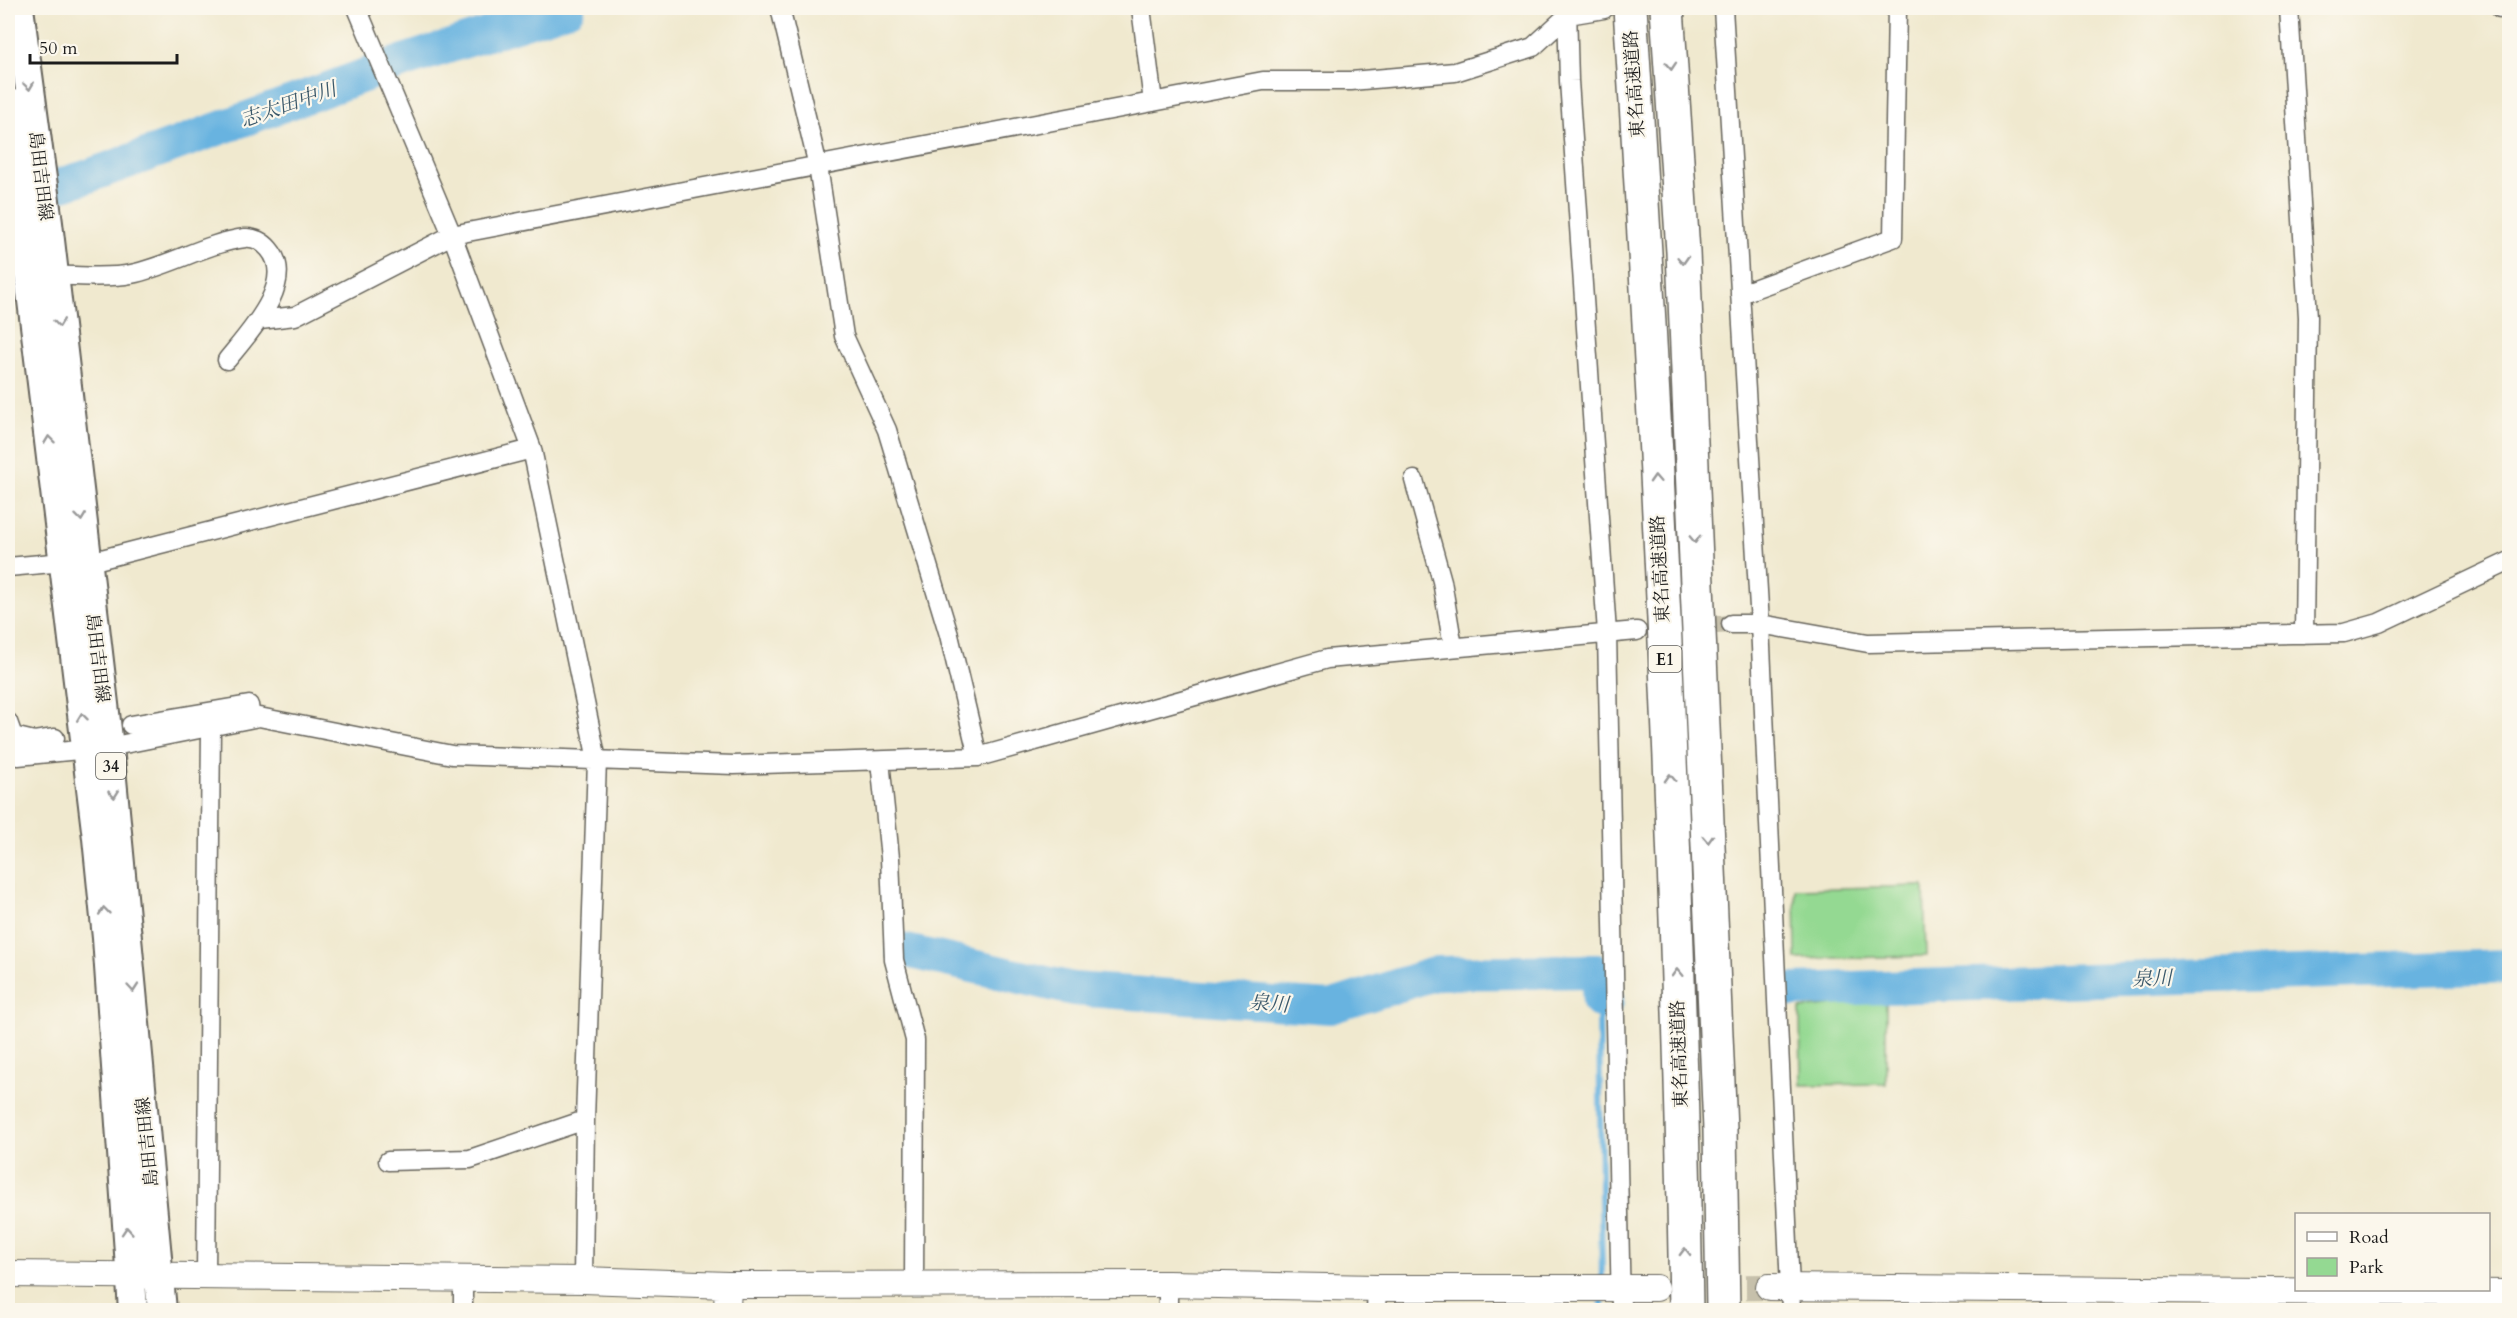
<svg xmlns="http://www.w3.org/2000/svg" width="2517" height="1318" viewBox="0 0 2517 1318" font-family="Cardo,'Noto Serif JP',serif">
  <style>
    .green { fill: #94d992; stroke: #587a57; stroke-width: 1.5 }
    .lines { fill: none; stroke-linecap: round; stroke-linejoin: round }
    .stream { stroke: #67b3e0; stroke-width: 6 }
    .river { stroke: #67b3e0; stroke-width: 34 }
    .street-tunnel { stroke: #c6c0ab; stroke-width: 18; stroke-dasharray: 18 9; stroke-linecap: butt }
    .secondary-tunnel { stroke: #c6c0ab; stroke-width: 26; stroke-dasharray: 26 13; stroke-linecap: butt }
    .street-casing { stroke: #66645b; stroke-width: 21 }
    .secondary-casing { stroke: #66645b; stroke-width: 28 }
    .primary-casing { stroke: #66645b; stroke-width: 32 }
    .highway-casing { stroke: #66645b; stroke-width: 36 }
    .street { stroke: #fff; stroke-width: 18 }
    .secondary { stroke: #fff; stroke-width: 26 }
    .primary { stroke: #fff; stroke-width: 28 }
    .highway { stroke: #fff; stroke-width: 33 }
    .oneway { stroke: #999 }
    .labels { text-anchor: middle; stroke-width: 4.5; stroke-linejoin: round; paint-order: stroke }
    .shield { fill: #fbf7ec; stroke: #5f5e5a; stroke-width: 1.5 }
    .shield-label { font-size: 16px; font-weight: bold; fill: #1c1c1c }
    .street-label { font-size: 18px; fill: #1c1c1c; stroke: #fbf7ec }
    .water-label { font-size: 20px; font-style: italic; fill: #3a586a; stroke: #fbf7ec }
  </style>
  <rect width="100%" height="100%" fill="#fbf7ec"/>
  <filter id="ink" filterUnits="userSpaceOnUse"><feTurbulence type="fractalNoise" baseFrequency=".0167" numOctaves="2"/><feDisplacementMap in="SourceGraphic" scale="12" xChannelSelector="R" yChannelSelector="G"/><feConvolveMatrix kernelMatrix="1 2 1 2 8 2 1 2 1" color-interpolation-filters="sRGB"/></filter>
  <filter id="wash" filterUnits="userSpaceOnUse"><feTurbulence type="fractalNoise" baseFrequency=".008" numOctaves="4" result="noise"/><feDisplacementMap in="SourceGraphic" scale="24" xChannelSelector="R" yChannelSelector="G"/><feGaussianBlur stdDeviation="1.35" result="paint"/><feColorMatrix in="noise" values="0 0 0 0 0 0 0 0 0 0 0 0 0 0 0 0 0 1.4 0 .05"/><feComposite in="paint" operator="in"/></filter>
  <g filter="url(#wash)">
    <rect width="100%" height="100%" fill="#f0e9cf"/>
    <path class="green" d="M1924 886 1926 956 1796 959 1795 889Z
      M1886 999V1084L1801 1085 1800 1009Z"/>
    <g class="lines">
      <path class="stream" d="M1599 1001 1602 1283
        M1602 1293V1310"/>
      <path class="river" d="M13 199 86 177 407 60 568 8
        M902 950 1073 989 1330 1007 1437 973 1597 971 1599 1001 1607 1000
        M1794 990 2510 966"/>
    </g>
  </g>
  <g filter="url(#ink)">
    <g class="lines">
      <path class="street-tunnel" d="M1657 629 1731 624"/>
      <path class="secondary-tunnel" d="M1668 1288 1769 1287"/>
      <g class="street-casing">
        <path id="street" d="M357 8 452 235 532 449 597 760 585 1120 583 1280
          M780 8 818 166 844 336 887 430 949 635 978 757
          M1141 8 1153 102
          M1567 8 1569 81 1607 633 1621 1310
          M1723 8 1760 624 1791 1310
          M2289 8 2308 317 2304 634
          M2500 8H2510
          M53 276C77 275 108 279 131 274 170 266 206 243 245 238 254 237 263 242 269 249 298 282 247 335 227 360
          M1740 294 1893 238 1897 8
          M260 320 295 316 452 235 1263 81H1351L1455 72 1533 47 1568 15 1604 9
          M1414 480 1442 581 1453 647
          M86 563 532 449
          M8 567 64 562
          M1731 624H1760L1868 643 2344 633 2379 623 2510 561
          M8 722 13 736 34 741 55 738
          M131 725 249 705 251 718
          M8 748 18 756 109 747 259 717 452 755 734 765 978 757 1327 659 1637 631
          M880 761 890 858 894 960 915 1040 914 1286
          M388 1161 470 1159 585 1120
          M206 1276 211 726
          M463 1310V1279
          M1168 1310V1284
          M1376 1310 1377 1288"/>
      </g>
      <g class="secondary-casing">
        <path id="secondary" d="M8 1274 583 1280 728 1285 1168 1284 1377 1288H1656
          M1769 1287 2510 1293
          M727 1310 728 1285"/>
      </g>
      <g class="primary-casing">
        <path id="primary" d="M19 8 48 223 109 747 162 1310
          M8 102 97 838 107 938 133 1310"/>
      </g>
      <g class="highway-casing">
        <path id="highway" d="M1630 8C1658 441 1679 876 1686 1310
          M1667 8 1683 252 1720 1130 1723 1310"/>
      </g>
      <use href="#street" class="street"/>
      <use href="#secondary" class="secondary"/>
      <use href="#primary" class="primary"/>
      <use href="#highway" class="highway"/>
    </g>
    <defs><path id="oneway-chevron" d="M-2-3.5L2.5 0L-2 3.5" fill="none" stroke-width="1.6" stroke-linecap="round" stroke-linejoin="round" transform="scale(1.5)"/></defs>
    <g class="oneway">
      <use href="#oneway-chevron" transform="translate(1671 66) rotate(86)"/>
      <use href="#oneway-chevron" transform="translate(29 86) rotate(82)"/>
      <use href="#oneway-chevron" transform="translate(1683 260) rotate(87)"/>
      <use href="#oneway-chevron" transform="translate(59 323) rotate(83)"/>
      <use href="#oneway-chevron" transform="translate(49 440) rotate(-97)"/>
      <use href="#oneway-chevron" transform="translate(1655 479) rotate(-93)"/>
      <use href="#oneway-chevron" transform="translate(81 517) rotate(83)"/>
      <use href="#oneway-chevron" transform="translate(1695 539) rotate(88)"/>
      <use href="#oneway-chevron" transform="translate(82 717) rotate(-97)"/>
      <use href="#oneway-chevron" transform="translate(1670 778) rotate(-92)"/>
      <use href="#oneway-chevron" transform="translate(114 794) rotate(84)"/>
      <use href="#oneway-chevron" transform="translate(1708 839) rotate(88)"/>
      <use href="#oneway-chevron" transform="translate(104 911) rotate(-96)"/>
      <use href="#oneway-chevron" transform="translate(1677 973) rotate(-92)"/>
      <use href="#oneway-chevron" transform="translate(133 988) rotate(85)"/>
      <use href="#oneway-chevron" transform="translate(127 1231) rotate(-94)"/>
      <use href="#oneway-chevron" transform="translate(1685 1252) rotate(-91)"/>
    </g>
  </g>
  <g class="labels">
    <g class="shield">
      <rect x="1648.5" y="646" width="33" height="26" rx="4.5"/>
      <rect x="96" y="753" width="30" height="26" rx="4.5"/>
    </g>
    <g class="shield-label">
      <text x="1665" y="665">E1</text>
      <text x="111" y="772">34</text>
    </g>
    <g class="street-label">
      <text transform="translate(1634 84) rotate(-94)" y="6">東名高速道路</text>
      <text transform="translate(41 176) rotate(83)" y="6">島田吉田線</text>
      <text transform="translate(1660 569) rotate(-93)" y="6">東名高速道路</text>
      <text transform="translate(98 658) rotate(83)" y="6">島田吉田線</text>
      <text transform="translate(1679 1054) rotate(-92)" y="6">東名高速道路</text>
      <text transform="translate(147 1142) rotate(-96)" y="6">島田吉田線</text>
    </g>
    <g class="water-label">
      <text transform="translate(288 104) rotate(-19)" y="7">志太田中川</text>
      <text transform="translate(2152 978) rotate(-2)" y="7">泉川</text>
      <text transform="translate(1269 1003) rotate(4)" y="7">泉川</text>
    </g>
  </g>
  <rect width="2517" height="1318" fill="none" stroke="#fbf7ec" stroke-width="30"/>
  <rect x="2295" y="1213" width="195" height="78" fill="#fbf7ec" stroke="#a29f99" stroke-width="1.5"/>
  <rect x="2307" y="1232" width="30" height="9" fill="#ffffff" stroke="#a29f99" stroke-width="1.5"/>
  <text x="2349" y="1243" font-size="18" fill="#1c1c1c">Road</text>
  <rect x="2307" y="1258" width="30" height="18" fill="#94d992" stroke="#a29f99" stroke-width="1.5"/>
  <text x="2349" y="1273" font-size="18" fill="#1c1c1c">Park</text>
  <path d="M30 54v9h147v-9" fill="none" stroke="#1c1c1c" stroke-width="3"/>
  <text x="39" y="54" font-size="18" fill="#1c1c1c" stroke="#fbf7ec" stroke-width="4.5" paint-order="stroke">50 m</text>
</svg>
